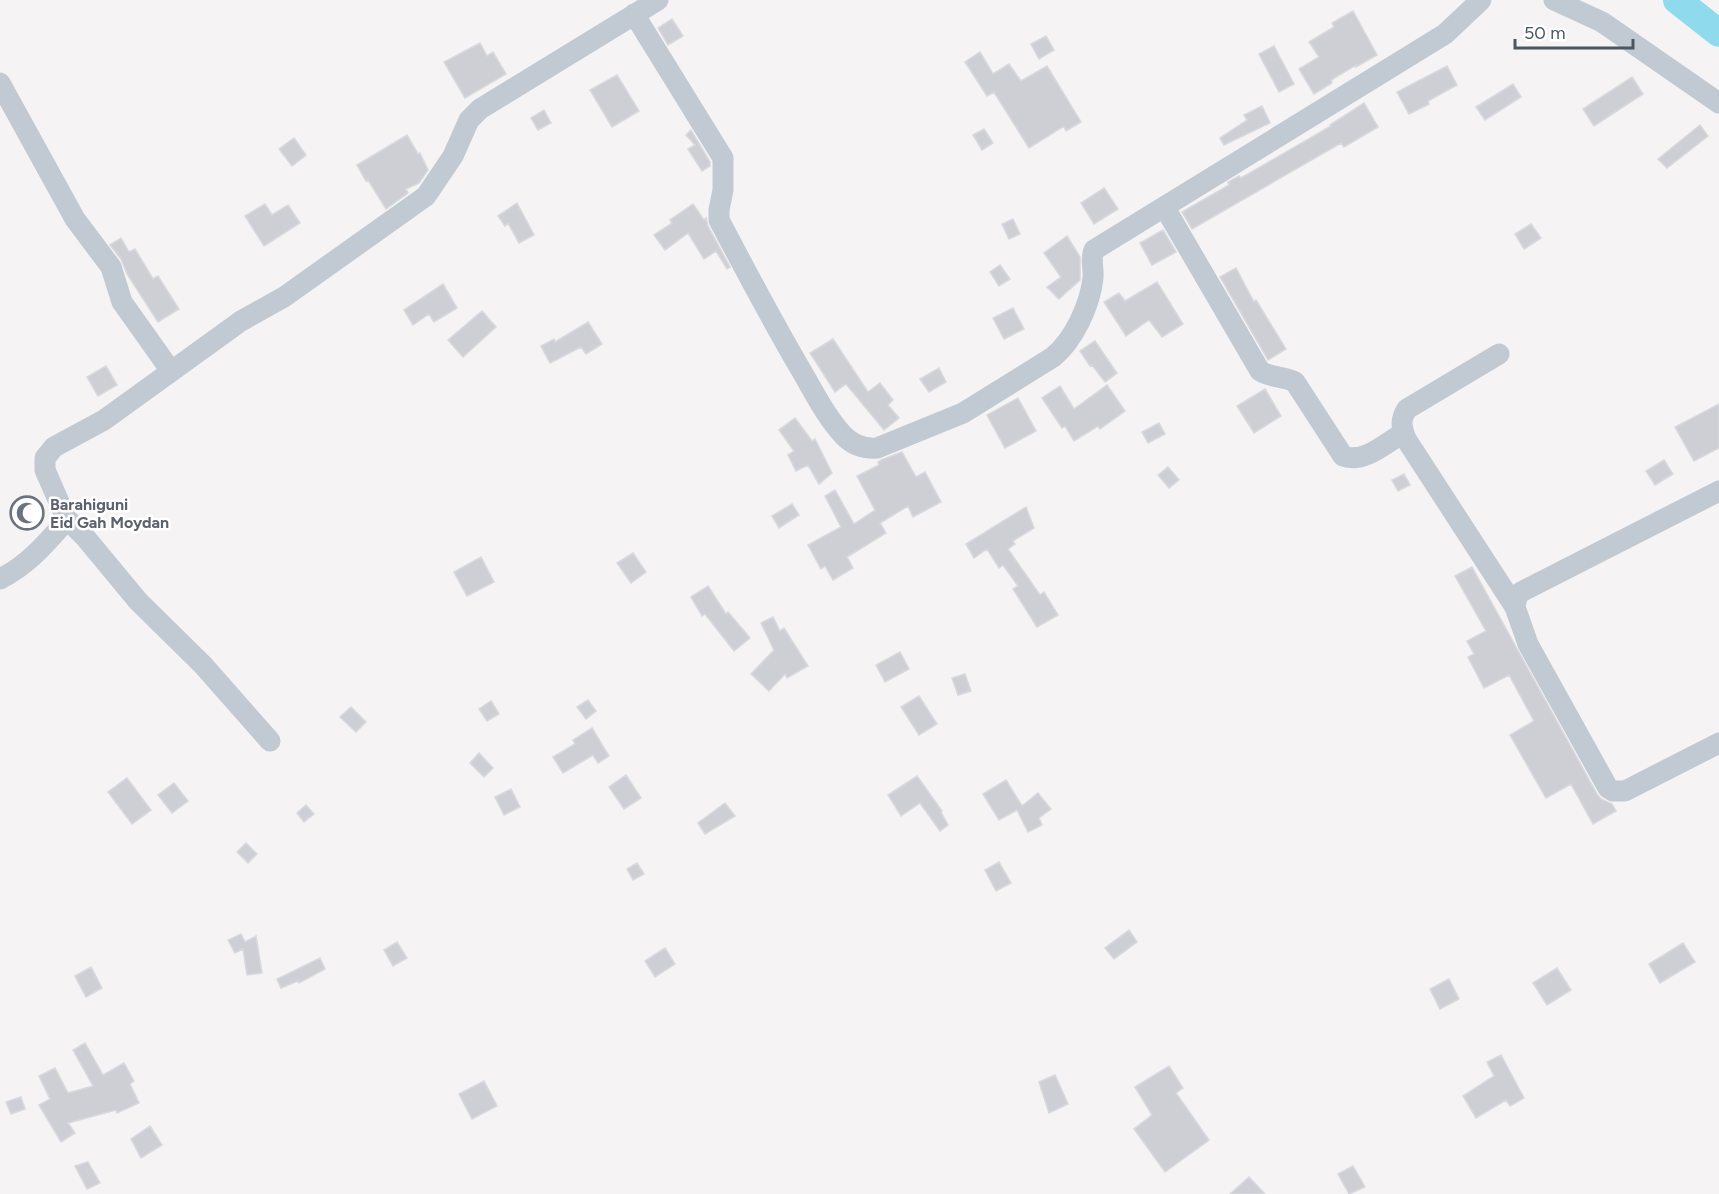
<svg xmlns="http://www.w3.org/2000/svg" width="1719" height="1194" viewBox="0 0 1719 1194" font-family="Figtree,sans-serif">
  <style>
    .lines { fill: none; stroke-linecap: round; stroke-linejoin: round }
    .river { stroke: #90daee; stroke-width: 28 }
    .building { fill: #cdcfd5; stroke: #d7d9de; stroke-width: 1.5 }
    .minor { stroke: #c1cad2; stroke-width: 21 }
    .labels { text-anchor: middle; stroke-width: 5; stroke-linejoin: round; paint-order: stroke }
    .worship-label { font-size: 16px; font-weight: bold; fill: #5b616d; stroke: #fff; text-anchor: start }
  </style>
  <rect width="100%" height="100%" fill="#f5f3f3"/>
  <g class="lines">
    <path class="river" d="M1677 0 1719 33"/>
  </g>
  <path class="building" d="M1353 11 1377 55 1356 67V65L1331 80 1332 83 1314 94 1299 69 1319 57 1309 42 1334 27 1332 23Z
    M672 19 683 36 668 45 658 28Z
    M1046 36 1054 50 1039 59 1031 44Z
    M480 43 487 56 493 52 506 74 465 98 444 62Z
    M1274 46 1294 84 1279 92 1259 54Z
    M980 52 993 74 1009 64 1021 81 1047 66 1081 122 1066 131 1064 126 1029 148 994 92 987 96 965 62Z
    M1447 66 1457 85 1428 101 1429 104 1409 114 1397 92Z
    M617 75 639 111 612 127 590 90Z
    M1632 77 1643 94 1594 126 1583 109Z
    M1513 84 1521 97 1485 120 1476 107Z
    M1364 103 1378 127 1344 147 1341 143 1192 229 1182 212 1229 185 1228 182 1239 176 1241 178 1331 126 1330 125Z
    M1262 106 1270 123 1224 145 1220 138 1247 120 1244 115Z
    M544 110 551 123 538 130 531 118Z
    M1700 125 1708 136 1667 168 1658 159Z
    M984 129 993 143 982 150 973 135Z
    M691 130 710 162V166L702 171 688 149 695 145 686 135Z
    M407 135 418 154 420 153 428 170 419 183 406 189 408 193 386 209 368 180 366 181 357 165Z
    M294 138 306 155 292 166 279 149Z
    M1104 188 1118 209 1094 224 1081 203Z
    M517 203 534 235 519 243 508 223 505 226 498 216Z
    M265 204 272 215 288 205 300 223 264 246 245 216Z
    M693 204 704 220 706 218 708 226 730 267 727 269 716 251 704 259 688 233 665 250 654 235 672 223 670 220Z
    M1013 219 1020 234 1009 239 1002 224Z
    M1531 224 1541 238 1524 249 1515 234Z
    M1163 230 1176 252 1152 265 1140 243Z
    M1067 236 1080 257V280L1059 299 1047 287 1061 277 1044 253Z
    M121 238 129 252 135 249 153 279 158 276 179 309 158 322 127 274 121 259 110 245Z
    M1000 265 1010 279 999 286 990 272Z
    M1236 268 1254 302 1256 300 1286 349 1268 360 1220 277Z
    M1157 282 1183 324 1162 337 1149 320 1126 336 1104 302 1119 293 1125 301Z
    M443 284 457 308 434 322 429 314 413 325 404 310Z
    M1013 308 1024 329 1004 339 993 318Z
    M482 311 496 327 463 357 448 340Z
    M588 322 602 344 586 354 581 347 550 363 541 346 554 339 555 342Z
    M833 339 868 392 880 383 893 400 888 405 899 418 884 430 846 384 835 392 810 353Z
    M1095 341 1117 373 1105 382 1092 365 1090 366 1080 351Z
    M106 366 117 385 98 396 87 377Z
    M939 368 946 382 929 392 920 379Z
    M1107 385 1125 411 1100 429 1098 426 1074 441 1065 426 1062 428 1042 398 1060 386 1074 409Z
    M1265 389 1281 416 1254 433 1237 406Z
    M1018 398 1036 431 1005 448 987 415Z
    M1719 404V448L1694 461 1675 427Z
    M795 418 812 441 815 439 832 473 819 484 808 465 796 471 788 455 794 451 779 430Z
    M1159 423 1165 434 1148 443 1142 432Z
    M902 452 916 477 925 472 941 502 913 517 908 506 880 523 886 533 847 557 853 568 833 580 825 566 821 569 808 545 841 527 825 496 835 490 854 524 875 510 857 476 879 465 878 462 881 460Z
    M1664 460 1673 474 1655 485 1646 471Z
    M1168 467 1179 480 1169 488 1158 475Z
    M1404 474 1410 485 1398 491 1392 480Z
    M792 504 799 515 779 528 772 516Z
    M1026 507 1034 528 1013 541 1015 544 1008 549 1040 595 1044 592 1058 615 1037 627 1013 589 1018 586 1003 565 999 568 987 549 974 558 966 544Z
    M633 553 646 572 631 583 617 563Z
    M481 557 494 582 467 596 454 572Z
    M1472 567 1597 794 1601 799 1612 804 1616 811 1593 824 1571 784 1546 798 1510 735 1534 721 1509 675 1484 688 1468 657 1474 654 1467 641 1486 631 1455 576Z
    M708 586 726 614 728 612 750 638 734 651 705 614 702 616 691 597Z
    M773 617 780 631 784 628 808 666 787 678 785 674 769 691 751 674 774 650 761 623Z
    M900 652 909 669 885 682 876 665Z
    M965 674 971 691 958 695 952 678Z
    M919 696 937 724 919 735 901 707Z
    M588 700 596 711 586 719 577 707Z
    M491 701 499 714 487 721 479 709Z
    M351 707 366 722 356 732 340 717Z
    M592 728 609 756 598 763 593 755 563 773 553 757 575 744 573 740Z
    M479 753 493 768 484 777 470 763Z
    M626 775 641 798 624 809 609 787Z
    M917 776 942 811 941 812 948 825 940 831 920 803 901 816 888 795Z
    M127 778 151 810 132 824 108 792Z
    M1006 780 1022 806 1038 793 1051 809 1039 818 1042 825 1028 832 1017 810 999 820 983 794Z
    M174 783 188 801 172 813 158 795Z
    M511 789 520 807 504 815 495 797Z
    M725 803 735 816 705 834 698 823Z
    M306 805 314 814 304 822 297 813Z
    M246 843 257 854 248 863 237 852Z
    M999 862 1011 883 996 891 985 870Z
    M637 863 644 874 633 880 627 869Z
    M1129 930 1137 942 1114 959 1105 948Z
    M241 934 245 942 256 936 262 973 247 975 243 949 235 953 228 940Z
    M397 942 407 958 393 966 384 950Z
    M1683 943 1695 962 1660 983 1649 964Z
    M665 948 675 964 655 977 645 961Z
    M320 958 325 969 299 983 298 981 281 988 277 979Z
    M91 967 102 988 86 997 75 976Z
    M1557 968 1571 990 1547 1005 1533 983Z
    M1449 979 1459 999 1440 1009 1430 989Z
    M85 1043 103 1075 124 1063 134 1081 130 1084 139 1103 117 1113 116 1110 68 1123 75 1133 61 1142 39 1105 50 1099 39 1076 55 1068 68 1093 93 1086 73 1050Z
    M1501 1055 1524 1098 1510 1106 1506 1100 1476 1118 1463 1096 1494 1076 1487 1062Z
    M1169 1066 1183 1088 1176 1093 1209 1140 1165 1172 1134 1129 1152 1115 1135 1087Z
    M1055 1075 1068 1104 1049 1113 1039 1082Z
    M484 1081 497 1106 472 1119 459 1094Z
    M21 1097 25 1109 11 1114 6 1102Z
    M150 1126 162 1145 141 1158 131 1139Z
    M88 1162 100 1183 87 1189 75 1166Z
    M1353 1166 1365 1187 1349 1194 1338 1174Z
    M1249 1177 1265 1194H1230Z"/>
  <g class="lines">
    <path class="minor" d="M1554 0 1602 22 1719 103
      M634 14 723 158V190L719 210V220C746 271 772 321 801 370 814 392 826 417 844 436 853 445 865 449 877 448L963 413 1053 357C1074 340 1090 305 1093 278 1094 268 1090 259 1094 250L1445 34 1481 0
      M0 83 75 219 111 267 122 302 171 371
      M1165 208 1260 371C1271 378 1284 376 1295 382L1343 456C1364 464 1386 443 1403 433
      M1499 354 1407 409C1400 420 1401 426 1406 439L1515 607
      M1719 491 1521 592 1517 597 1515 607 1528 644 1608 788 1613 791H1625L1719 743
      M0 579C26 566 44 546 63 524L66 518
      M270 741 203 665 138 601 85 537 66 518 45 470V458L54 447 104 420 241 321 284 297 426 196 453 156 469 120 480 109 658 0"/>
  </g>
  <defs>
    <g id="mosque-ring" transform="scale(1.725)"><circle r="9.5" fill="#fff" stroke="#6b7280" stroke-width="1.5"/><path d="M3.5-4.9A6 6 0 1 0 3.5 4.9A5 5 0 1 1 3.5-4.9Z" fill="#6b7280"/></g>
  </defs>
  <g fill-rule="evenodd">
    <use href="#mosque-ring" x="27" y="513"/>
  </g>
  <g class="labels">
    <g class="worship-label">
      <text x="50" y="510">Barahiguni<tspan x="50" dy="18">Eid Gah Moydan</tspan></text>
    </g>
  </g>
  <path d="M1515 39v9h118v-9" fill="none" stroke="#4a5661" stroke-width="3"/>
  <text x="1524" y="39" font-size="18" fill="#4a5661" stroke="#ffffff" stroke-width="4.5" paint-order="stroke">50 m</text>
</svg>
